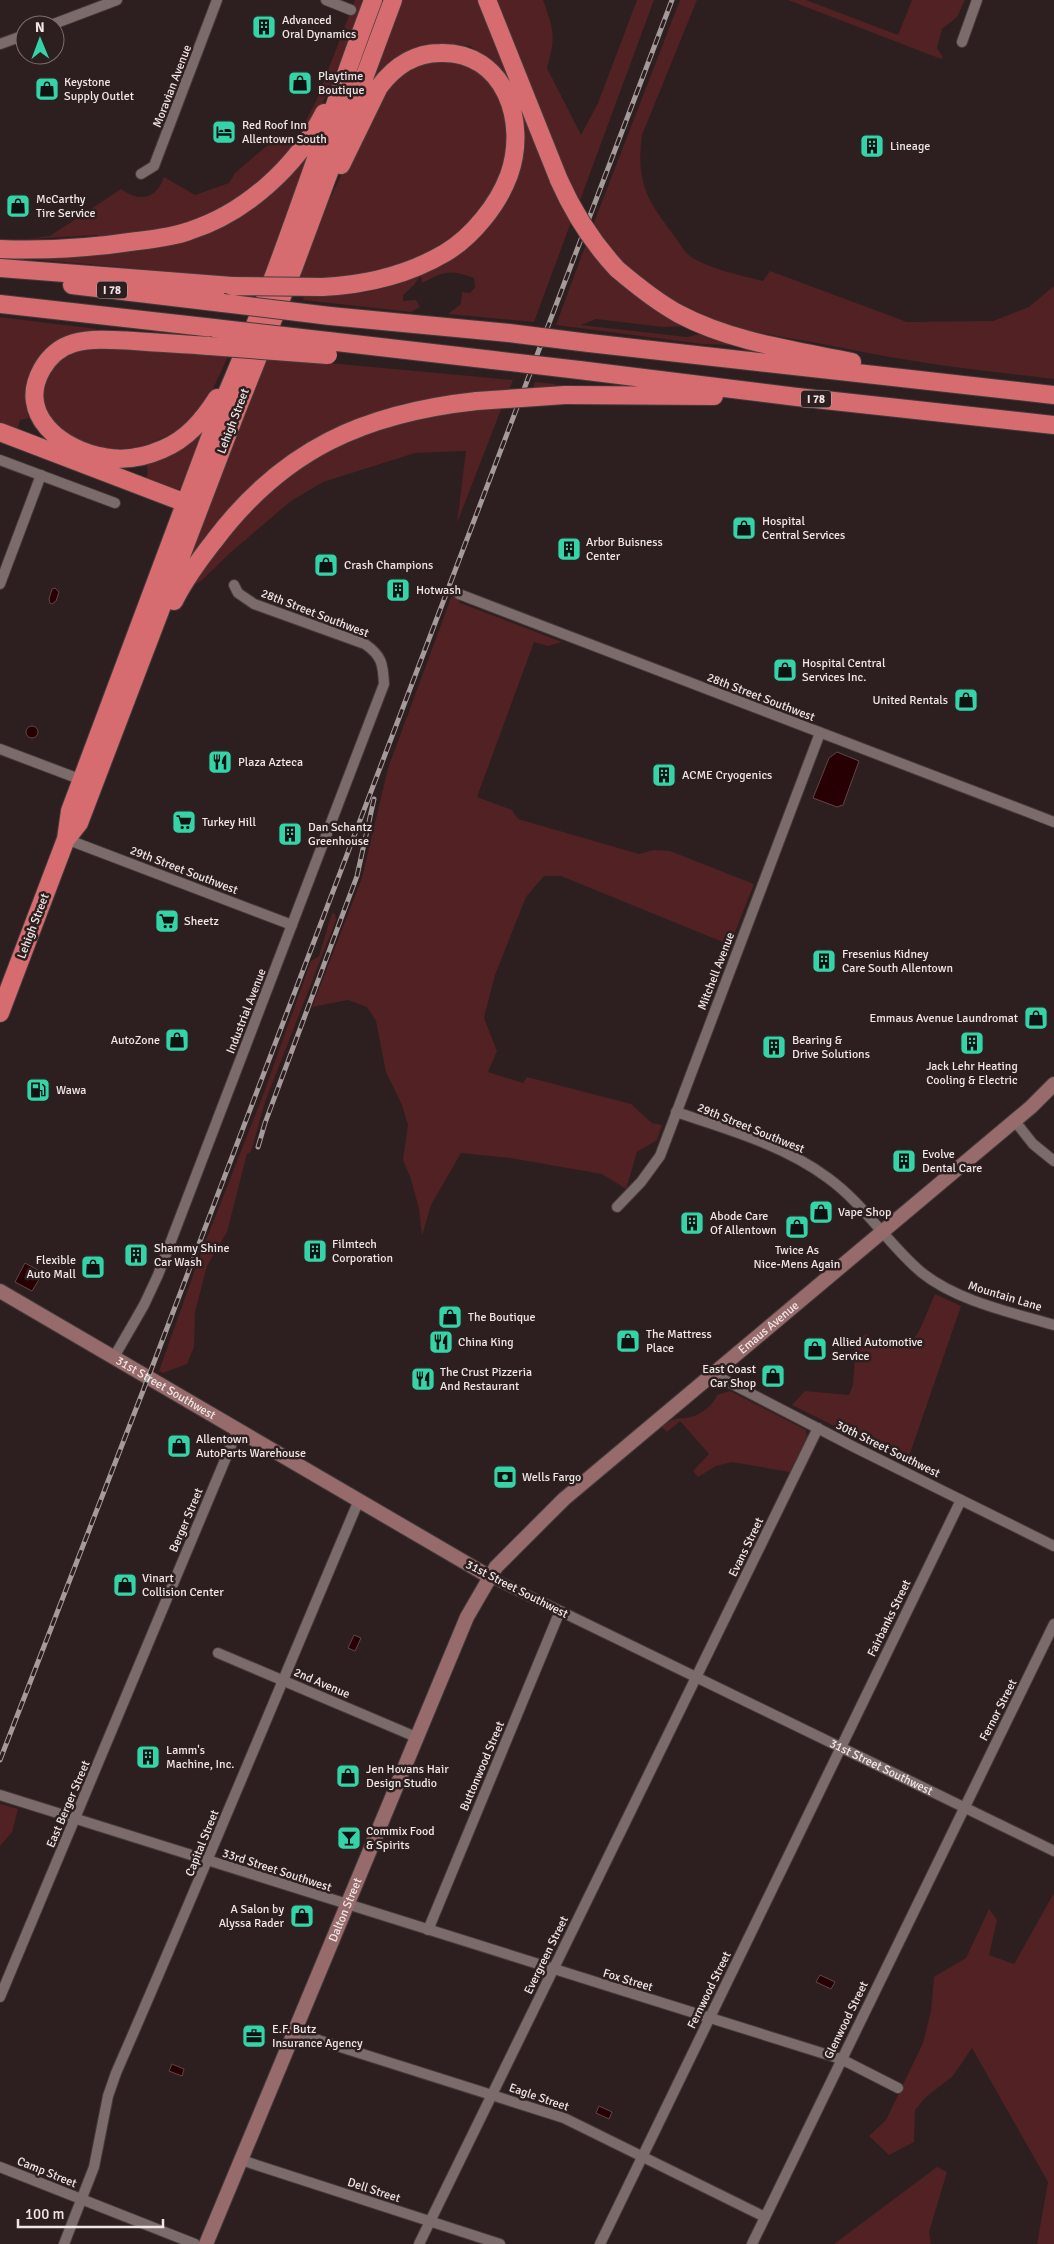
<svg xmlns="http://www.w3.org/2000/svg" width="1054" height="2244" viewBox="0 0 1054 2244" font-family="Signika,sans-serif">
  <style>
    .green { fill: #512123 }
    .water { fill: #270003; stroke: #634547 }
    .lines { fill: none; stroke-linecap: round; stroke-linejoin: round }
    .street-casing { stroke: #453a3a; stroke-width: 12 }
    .secondary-casing { stroke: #453a3a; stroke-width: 16 }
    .highway-casing { stroke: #453a3a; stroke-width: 20 }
    .street { stroke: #7c6b6b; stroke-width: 10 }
    .secondary { stroke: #976b6c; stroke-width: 14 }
    .highway { stroke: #d66c70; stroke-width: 18 }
    .rail-casing { stroke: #a59a9a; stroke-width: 5 }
    .rail { stroke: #2d1f1f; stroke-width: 3; stroke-dasharray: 9; stroke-linecap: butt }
    .highway-bridge-casing { stroke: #453a3a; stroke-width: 20; stroke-linecap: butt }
    .highway-bridge { stroke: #d66c70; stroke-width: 18 }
    .labels { text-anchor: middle; stroke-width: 5; stroke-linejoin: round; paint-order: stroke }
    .shield { fill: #2d1f1f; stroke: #b6aaaa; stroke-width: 1 }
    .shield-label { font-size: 11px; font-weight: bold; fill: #f0e6e6 }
    .poi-label { font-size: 12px; fill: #f0e6e6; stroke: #2d1f1f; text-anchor: start }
    .street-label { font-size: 12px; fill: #f0e6e6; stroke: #2d1f1f }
  </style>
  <rect width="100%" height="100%" fill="#2d1f1f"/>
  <path class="green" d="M355 0H362L357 21 316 119 276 168 274 166C245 196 208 219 168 229 146 235 121 235 99 237L98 235 26 239 50 236 121 189C139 202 156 200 164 177L195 195 229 183 235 173 276 138 298 136 317 99Z
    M399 0H477L511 80 509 81 492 60 470 46 446 44 425 45 409 51 363 97Z
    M497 0H543C554 30 556 37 547 68L581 135 598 103 637 0H654L579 203 537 104Z
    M680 0H697L642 135C636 182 646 198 673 234 678 241 684 251 690 256 706 268 743 276 763 281L770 271 907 322 993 321 1029 307 1054 286V379C1008 373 960 369 914 361 882 356 849 349 817 343 778 336 736 331 699 315 656 296 619 263 593 225Z
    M788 0H806L898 35 912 0H965L957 17 942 29 937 48 943 57 941 59Z
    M438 59 474 66 497 87 509 117V153L496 187 464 228 432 253 368 277 292 281 374 104 403 70Z
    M520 105 571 222 534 322 448 314 461 304 462 292 470 293 475 287 474 278C450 269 444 271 422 283L421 275 414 285 403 295V301L416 300 420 307 411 312 303 300 304 295C327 294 349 296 372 291 457 273 544 201 520 105Z
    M311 147 301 182 262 280 21 258 129 251 162 246 190 237Z
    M586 244 692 326 663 327 596 319 581 325 687 337 707 332 756 346 702 344 556 325Z
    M0 317 97 329C86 339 71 335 58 342 31 355 18 390 29 418L20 420 17 430 0 423Z
    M89 349 229 354 207 402 188 428C176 430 165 437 153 442 134 450 113 450 93 446 76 442 55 429 46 414 34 394 49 365 67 354 72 350 82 350 89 349Z
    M264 357 513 380 508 392 459 395 400 404V408L335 431 187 563Z
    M535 382 555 384 553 390 532 391Z
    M502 407 457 523 466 451 415 453 323 482 291 501 231 552 201 581 186 589 209 554 268 493 300 467 343 441 421 416Z
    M206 422 185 486 173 492 146 479 148 471 146 460Z
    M455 587 460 603 562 642 548 646 534 642 477 797 512 810 518 819 639 854 654 850 670 851 754 884 730 945 561 876H544L526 897 495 975 484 1018 497 1051 488 1072 523 1083 527 1077 631 1104 652 1123 662 1125 657 1140 637 1152 626 1189 602 1174 510 1158 461 1153 431 1205 422 1236 419 1209 411 1179 403 1160 408 1125 402 1105 386 1072 376 1021 367 1007 348 1000 312 1007 362 878 388 768Z
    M332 913 335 914 336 920 265 1102 251 1152 247 1154 227 1232 207 1266 195 1312 194 1347 187 1364 163 1373 159 1371 201 1253 263 1095 311 961 319 956Z
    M935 1294 961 1306 907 1462 792 1405 805 1391 849 1395 853 1385 856 1342 866 1334C915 1366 917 1333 935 1294Z
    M730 1391 806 1430 807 1437 790 1472 732 1462 716 1466 698 1477 693 1471 709 1454 680 1421 667 1432 662 1427C676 1416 676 1420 691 1417 701 1415 714 1404 717 1395Z
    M0 1804 18 1809 12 1832 0 1846Z
    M1054 1893V2244H1037L1048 2182 972 2048 953 2076 926 2097 915 2110 914 2142 889 2155 869 2136 886 2120 923 2043 931 2011 934 1977 966 1958 989 1909 997 1920 989 1955 1014 1964Z
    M937 2167 947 2172 929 2232 931 2244H834Z"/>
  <path class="water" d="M55 588 59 592 56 601 52 604 50 603 49 599 52 589Z
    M26 732a6 6 0 1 1 12 0a6 6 0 1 1-12 0Z
    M837 752 859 761 843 805 837 807 813 798 829 758Z
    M25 1263 43 1273 32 1291 15 1282Z
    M354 1635 361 1638 355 1651 348 1648Z
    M820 1975 835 1982 831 1989 816 1982Z
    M172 2064 184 2069 182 2076 169 2071Z
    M599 2106 612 2112 609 2119 596 2113Z"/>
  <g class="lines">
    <g class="street-casing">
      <g id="street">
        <path d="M326 0 351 10"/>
        <path d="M51 25 117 0"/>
        <path d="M962 42 977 0"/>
        <path d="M0 44 25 35"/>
        <path d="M141 174 154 166 217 0"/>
        <path d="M0 460 115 503"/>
        <path d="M0 584 41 475"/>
        <path d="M459 594 1054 822"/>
        <path d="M0 749 82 780"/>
        <path d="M66 839 292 925"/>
        <path d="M676 1112C727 1129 784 1145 828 1178 864 1204 887 1243 921 1272 957 1301 1010 1312 1054 1325"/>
        <path d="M1014 1120 1033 1144 1054 1161"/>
        <path d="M617 1207 641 1182 660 1156 820 733"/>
        <path d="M114 1357 144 1305 158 1275 384 684C383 664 382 656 365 644L254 604 238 593 234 585"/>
        <path d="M711 1373 854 1447 1054 1546"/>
        <path id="s1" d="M490 1577 1054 1851"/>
        <path d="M218 1653 416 1737"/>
        <path d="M0 1795 841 2059 898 2088"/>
        <path d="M428 1930 560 1611"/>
        <path d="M0 1997 238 1429"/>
        <path d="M293 2032 564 2118 765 2217"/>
        <path d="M241 2160 500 2244"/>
        <path d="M0 2167 195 2244"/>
        <path d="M64 2244 94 2167 108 2096 116 2073C199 1883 278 1691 359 1500"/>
        <path d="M419 2244 818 1428"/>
        <path d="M600 2244 961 1500"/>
        <path d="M752 2244 1054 1624"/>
      </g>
    </g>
    <g class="secondary-casing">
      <g id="secondary">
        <path id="s2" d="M0 1291 490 1577"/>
        <path id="s3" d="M206 2244 467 1617 496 1567 564 1499 1031 1107 1054 1084"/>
      </g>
    </g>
    <g class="highway-casing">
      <path id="highway" d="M487 0 559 180
        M0 249C46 251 91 248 137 241 154 239 173 237 189 231 246 213 297 166 324 113
        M0 268 232 286
        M617 269C637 286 657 302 679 314 732 342 794 350 852 362
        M72 285 223 303
        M322 287C365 285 406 276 445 253 472 237 498 205 509 175 528 122 505 51 440 53 414 53 394 67 379 87L341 165
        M0 304 214 328
        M330 316 509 333
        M328 341 493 360
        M589 343 1054 395
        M209 346C184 344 159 343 134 341 114 340 93 338 74 343 60 347 49 357 42 369 16 415 62 450 104 457 124 461 145 457 163 449 187 439 203 420 217 398
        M579 370 797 397 1054 425
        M565 395 714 396
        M0 432 196 507
        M174 601C185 579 199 560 214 541 283 449 365 413 477 401
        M68 837 79 823 236 412 293 269 393 0
        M0 1013 66 839 70 811 224 400C281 269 323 133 373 0"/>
    </g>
    <use href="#street" class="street"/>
    <use href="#secondary" class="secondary"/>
    <use href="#highway" class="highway"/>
    <g class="rail-casing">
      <path id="rail" d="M258 1147 265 1123 357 876 374 799
        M0 1760 148 1378 672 0"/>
    </g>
    <use href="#rail" class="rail"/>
    <g class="highway-bridge-casing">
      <path id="highway-bridge" d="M559 180C574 214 592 242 617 269
        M232 286 322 287
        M223 303 330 316
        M214 328 328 341
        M509 333 589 343
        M209 346 328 355
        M493 360 579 370
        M477 401 565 395"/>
    </g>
    <use href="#highway-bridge" class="highway-bridge"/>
  </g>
  <defs>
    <g id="building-square" transform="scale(1.25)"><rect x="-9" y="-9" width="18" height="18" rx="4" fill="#34d4a8" stroke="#2d1f1f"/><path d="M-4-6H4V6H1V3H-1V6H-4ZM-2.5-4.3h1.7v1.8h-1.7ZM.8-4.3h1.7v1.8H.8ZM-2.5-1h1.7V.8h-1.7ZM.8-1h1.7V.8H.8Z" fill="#111"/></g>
    <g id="shop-square" transform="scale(1.25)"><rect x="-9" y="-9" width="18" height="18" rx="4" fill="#34d4a8" stroke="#2d1f1f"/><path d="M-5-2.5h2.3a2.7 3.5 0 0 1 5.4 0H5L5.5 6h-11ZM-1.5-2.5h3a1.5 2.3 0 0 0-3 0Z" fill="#111"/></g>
    <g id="hotel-square" transform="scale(1.25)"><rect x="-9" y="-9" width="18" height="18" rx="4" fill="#34d4a8" stroke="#2d1f1f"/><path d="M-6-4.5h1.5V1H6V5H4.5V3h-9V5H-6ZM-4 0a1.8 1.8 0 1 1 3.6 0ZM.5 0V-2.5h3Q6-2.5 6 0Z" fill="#111"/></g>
    <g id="restaurant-square" transform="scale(1.25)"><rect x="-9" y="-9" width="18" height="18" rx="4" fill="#34d4a8" stroke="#2d1f1f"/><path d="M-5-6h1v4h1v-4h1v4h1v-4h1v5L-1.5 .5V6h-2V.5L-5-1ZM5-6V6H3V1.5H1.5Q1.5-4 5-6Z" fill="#111"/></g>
    <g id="supermarket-square" transform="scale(1.25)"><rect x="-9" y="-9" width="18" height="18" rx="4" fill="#34d4a8" stroke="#2d1f1f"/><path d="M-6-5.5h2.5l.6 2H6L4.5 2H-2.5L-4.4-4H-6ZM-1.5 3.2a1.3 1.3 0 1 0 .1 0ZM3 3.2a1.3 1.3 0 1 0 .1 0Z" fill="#111"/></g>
    <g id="fuel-square" transform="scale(1.25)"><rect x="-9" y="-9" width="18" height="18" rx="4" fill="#34d4a8" stroke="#2d1f1f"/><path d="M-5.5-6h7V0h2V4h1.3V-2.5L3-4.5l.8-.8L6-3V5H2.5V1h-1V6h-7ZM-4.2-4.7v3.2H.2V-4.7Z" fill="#111"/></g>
    <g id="bank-square" transform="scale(1.25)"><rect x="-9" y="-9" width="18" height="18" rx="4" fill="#34d4a8" stroke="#2d1f1f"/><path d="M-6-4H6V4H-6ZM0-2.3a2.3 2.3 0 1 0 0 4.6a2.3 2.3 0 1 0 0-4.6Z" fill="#111"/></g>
    <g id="bar-square" transform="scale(1.25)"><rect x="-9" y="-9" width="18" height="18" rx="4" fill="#34d4a8" stroke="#2d1f1f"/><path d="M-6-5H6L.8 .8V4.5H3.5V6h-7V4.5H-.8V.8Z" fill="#111"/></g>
    <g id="office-square" transform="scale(1.25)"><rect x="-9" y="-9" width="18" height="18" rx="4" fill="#34d4a8" stroke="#2d1f1f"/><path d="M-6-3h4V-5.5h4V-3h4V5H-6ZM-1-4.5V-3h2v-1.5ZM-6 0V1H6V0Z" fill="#111"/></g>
  </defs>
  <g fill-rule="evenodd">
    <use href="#building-square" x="264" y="27"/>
    <use href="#shop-square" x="300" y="83"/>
    <use href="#shop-square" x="47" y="89"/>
    <use href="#hotel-square" x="224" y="132"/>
    <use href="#building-square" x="872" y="146"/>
    <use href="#shop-square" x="18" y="206"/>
    <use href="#shop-square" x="744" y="528"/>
    <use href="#building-square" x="569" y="549"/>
    <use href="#shop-square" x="326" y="565"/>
    <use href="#building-square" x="398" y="590"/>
    <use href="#shop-square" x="785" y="670"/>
    <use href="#shop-square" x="966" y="700"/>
    <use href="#restaurant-square" x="220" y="762"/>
    <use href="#building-square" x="664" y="775"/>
    <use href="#supermarket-square" x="184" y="822"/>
    <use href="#building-square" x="290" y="834"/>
    <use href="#supermarket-square" x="167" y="921"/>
    <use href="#building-square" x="824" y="961"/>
    <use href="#shop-square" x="1036" y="1018"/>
    <use href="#shop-square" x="177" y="1040"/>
    <use href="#building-square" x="972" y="1043"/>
    <use href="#building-square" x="774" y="1047"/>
    <use href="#fuel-square" x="38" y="1090"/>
    <use href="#building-square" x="904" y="1161"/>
    <use href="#shop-square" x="821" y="1212"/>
    <use href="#building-square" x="692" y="1223"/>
    <use href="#shop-square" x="797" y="1227"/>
    <use href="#building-square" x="315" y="1251"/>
    <use href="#building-square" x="136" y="1255"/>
    <use href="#shop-square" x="93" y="1267"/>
    <use href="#shop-square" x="450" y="1317"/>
    <use href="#shop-square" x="628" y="1341"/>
    <use href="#restaurant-square" x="441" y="1342"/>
    <use href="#shop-square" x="815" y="1349"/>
    <use href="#shop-square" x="773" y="1376"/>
    <use href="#restaurant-square" x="423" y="1379"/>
    <use href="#shop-square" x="179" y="1446"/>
    <use href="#bank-square" x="505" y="1477"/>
    <use href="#shop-square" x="125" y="1585"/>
    <use href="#building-square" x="148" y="1757"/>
    <use href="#shop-square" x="348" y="1776"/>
    <use href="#bar-square" x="349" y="1838"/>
    <use href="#shop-square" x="302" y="1916"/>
    <use href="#office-square" x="254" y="2036"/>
  </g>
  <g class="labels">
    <g class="shield">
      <rect x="97" y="281.5" width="30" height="17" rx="4"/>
      <rect x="801" y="390.5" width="30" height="17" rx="4"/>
    </g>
    <g class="shield-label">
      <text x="112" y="294">I 78</text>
      <text x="816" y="403">I 78</text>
    </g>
    <g class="poi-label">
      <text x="282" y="24">Advanced<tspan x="282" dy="14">Oral Dynamics</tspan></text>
      <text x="318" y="80">Playtime<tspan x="318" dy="14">Boutique</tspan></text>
      <text x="64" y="86">Keystone<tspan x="64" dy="14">Supply Outlet</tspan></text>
      <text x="242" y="129">Red Roof Inn<tspan x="242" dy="14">Allentown South</tspan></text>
      <text x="890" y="150">Lineage</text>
      <text x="36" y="203">McCarthy<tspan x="36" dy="14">Tire Service</tspan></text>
      <text x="762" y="525">Hospital<tspan x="762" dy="14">Central Services</tspan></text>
      <text x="586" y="546">Arbor Buisness<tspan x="586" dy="14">Center</tspan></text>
      <text x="344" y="569">Crash Champions</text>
      <text x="416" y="594">Hotwash</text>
      <text x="802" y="667">Hospital Central<tspan x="802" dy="14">Services Inc.</tspan></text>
      <text x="948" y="704" text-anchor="end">United Rentals</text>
      <text x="238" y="766">Plaza Azteca</text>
      <text x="682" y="779">ACME Cryogenics</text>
      <text x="202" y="826">Turkey Hill</text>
      <text x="308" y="831">Dan Schantz<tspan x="308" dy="14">Greenhouse</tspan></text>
      <text x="184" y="925">Sheetz</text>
      <text x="842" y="958">Fresenius Kidney<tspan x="842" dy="14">Care South Allentown</tspan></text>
      <text x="1018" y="1022" text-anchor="end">Emmaus Avenue Laundromat</text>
      <text x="160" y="1044" text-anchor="end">AutoZone</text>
      <text x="792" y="1044">Bearing &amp;<tspan x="792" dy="14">Drive Solutions</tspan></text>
      <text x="972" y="1070" text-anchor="middle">Jack Lehr Heating<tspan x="972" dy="14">Cooling &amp; Electric</tspan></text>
      <text x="56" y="1094">Wawa</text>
      <text x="922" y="1158">Evolve<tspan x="922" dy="14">Dental Care</tspan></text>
      <text x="838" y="1216">Vape Shop</text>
      <text x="710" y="1220">Abode Care<tspan x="710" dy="14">Of Allentown</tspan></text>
      <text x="332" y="1248">Filmtech<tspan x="332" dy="14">Corporation</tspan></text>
      <text x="154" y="1252">Shammy Shine<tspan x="154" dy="14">Car Wash</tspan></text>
      <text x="797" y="1254" text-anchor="middle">Twice As<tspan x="797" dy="14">Nice-Mens Again</tspan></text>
      <text x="76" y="1264" text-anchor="end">Flexible<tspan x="76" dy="14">Auto Mall</tspan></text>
      <text x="468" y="1321">The Boutique</text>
      <text x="646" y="1338">The Mattress<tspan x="646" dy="14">Place</tspan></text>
      <text x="458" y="1346">China King</text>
      <text x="832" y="1346">Allied Automotive<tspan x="832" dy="14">Service</tspan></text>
      <text x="756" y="1373" text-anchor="end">East Coast<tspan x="756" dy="14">Car Shop</tspan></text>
      <text x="440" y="1376">The Crust Pizzeria<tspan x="440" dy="14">And Restaurant</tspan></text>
      <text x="196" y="1443">Allentown<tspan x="196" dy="14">AutoParts Warehouse</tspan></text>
      <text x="522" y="1481">Wells Fargo</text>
      <text x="142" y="1582">Vinart<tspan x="142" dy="14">Collision Center</tspan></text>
      <text x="166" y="1754">Lamm's<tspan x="166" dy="14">Machine, Inc.</tspan></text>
      <text x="366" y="1773">Jen Hovans Hair<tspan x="366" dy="14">Design Studio</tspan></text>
      <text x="366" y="1835">Commix Food<tspan x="366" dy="14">&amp; Spirits</tspan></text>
      <text x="284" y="1913" text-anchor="end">A Salon by<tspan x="284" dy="14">Alyssa Rader</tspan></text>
      <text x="272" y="2033">E.F. Butz<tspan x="272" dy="14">Insurance Agency</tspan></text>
    </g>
    <g class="street-label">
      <text transform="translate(172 86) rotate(-69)" y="4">Moravian Avenue</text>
      <text transform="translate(233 421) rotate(-69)" y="4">Lehigh Street</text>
      <text transform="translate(315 613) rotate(21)" y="4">28th Street Southwest</text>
      <text transform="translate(761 697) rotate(21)" y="4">28th Street Southwest</text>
      <text transform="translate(184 870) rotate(21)" y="4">29th Street Southwest</text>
      <text transform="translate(33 926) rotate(-69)" y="4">Lehigh Street</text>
      <text transform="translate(716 971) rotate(-69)" y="4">Mitchell Avenue</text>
      <text transform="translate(246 1011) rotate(-69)" y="4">Industrial Avenue</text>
      <text transform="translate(751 1128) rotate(22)" y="4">29th Street Southwest</text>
      <text transform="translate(1005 1296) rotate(17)" y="4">Mountain Lane</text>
      <text dy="4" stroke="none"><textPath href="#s3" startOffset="1100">Emaus Avenue</textPath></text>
      <text dy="4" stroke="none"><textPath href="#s2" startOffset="192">31st Street Southwest</textPath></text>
      <text transform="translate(888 1449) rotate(26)" y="4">30th Street Southwest</text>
      <text transform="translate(186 1520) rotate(-67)" y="4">Berger Street</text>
      <text transform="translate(746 1547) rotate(-64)" y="4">Evans Street</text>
      <text transform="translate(517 1589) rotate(27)" y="4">31st Street Southwest</text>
      <text transform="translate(889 1618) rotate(-64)" y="4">Fairbanks Street</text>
      <text transform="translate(322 1683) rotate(23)" y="4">2nd Avenue</text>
      <text transform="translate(998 1710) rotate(-63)" y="4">Fernor Street</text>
      <text transform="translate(482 1766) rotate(-67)" y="4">Buttonwood Street</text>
      <text dy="4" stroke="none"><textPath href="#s1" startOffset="435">31st Street Southwest</textPath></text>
      <text transform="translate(68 1804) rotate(-67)" y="4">East Berger Street</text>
      <text transform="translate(202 1843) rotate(-68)" y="4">Capital Street</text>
      <text transform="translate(277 1870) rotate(18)" y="4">33rd Street Southwest</text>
      <text dy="4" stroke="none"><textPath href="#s3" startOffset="362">Dalton Street</textPath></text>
      <text transform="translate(546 1955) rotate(-64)" y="4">Evergreen Street</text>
      <text transform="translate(628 1980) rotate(17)" y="4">Fox Street</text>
      <text transform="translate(709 1990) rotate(-64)" y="4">Fernwood Street</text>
      <text transform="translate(846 2020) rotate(-64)" y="4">Glenwood Street</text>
      <text transform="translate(539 2097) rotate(19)" y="4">Eagle Street</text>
      <text transform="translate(47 2172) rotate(22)" y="4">Camp Street</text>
      <text transform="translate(374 2190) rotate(18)" y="4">Dell Street</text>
    </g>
  </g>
  <g transform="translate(40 40) rotate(359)"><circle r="24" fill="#2d1f1f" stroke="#7b6f6f"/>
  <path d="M0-4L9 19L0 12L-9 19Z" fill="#34d4a8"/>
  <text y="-8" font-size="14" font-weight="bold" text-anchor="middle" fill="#f0e6e6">N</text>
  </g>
  <path d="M18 2219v8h145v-8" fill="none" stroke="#f0e6e6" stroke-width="2.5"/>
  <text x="25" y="2219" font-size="15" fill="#f0e6e6" stroke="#2d1f1f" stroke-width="4" paint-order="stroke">100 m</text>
</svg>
